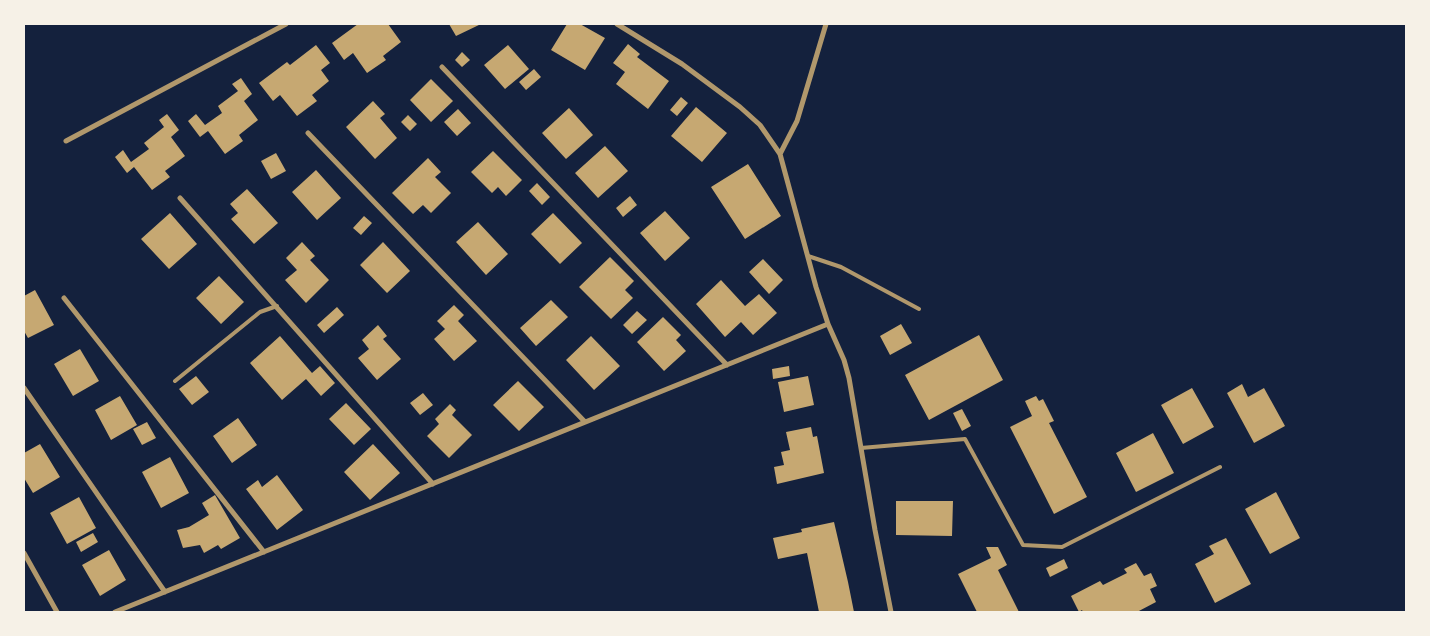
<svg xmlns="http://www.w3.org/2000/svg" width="1430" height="636" viewBox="0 0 1430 636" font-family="'IBM Plex Sans',sans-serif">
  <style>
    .building { fill: #c6a872 }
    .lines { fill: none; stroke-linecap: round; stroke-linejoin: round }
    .service { stroke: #b1986c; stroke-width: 4 }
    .minor { stroke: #b1986c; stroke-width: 5 }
  </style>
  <rect width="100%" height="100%" fill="#14213d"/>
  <path class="building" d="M358 24H388L401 42 383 56 386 60 367 73 353 53 344 60 332 43Z
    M449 24H481L456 36Z
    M567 24H580L605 38 585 70 551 50Z
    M628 44 640 54 637 57 669 81 648 109 616 84 625 72 613 63Z
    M316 45 330 63 321 70 329 81 312 95 317 101 297 116 280 95 273 101 259 83 287 62 290 65Z
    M508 45 529 69 505 89 484 65Z
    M462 52 470 60 462 67 455 60Z
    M534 69 541 77 526 90 519 82Z
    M241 78 252 94 244 101 258 120 239 135 243 141 225 154 208 131 200 137 188 121 196 114 205 125 222 113 218 106 238 91 232 84Z
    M431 79 453 101 431 122 410 100Z
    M681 97 688 103 677 116 670 110Z
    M373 101 385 114 380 118 397 138 375 159 346 127Z
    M696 107 727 133 702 162 671 136Z
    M569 108 593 135 566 159 542 133Z
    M458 109 471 123 457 136 444 122Z
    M167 114 179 130 171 137 185 156 165 171 170 177 152 190 134 167 127 173 115 157 123 150 131 162 149 149 144 143 164 127 159 120Z
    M408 115 417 124 410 131 401 122Z
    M605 146 628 171 598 198 575 173Z
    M493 151 522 180 506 196 498 187 492 193 471 172Z
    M276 153 286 171 271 179 261 161Z
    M428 158 441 172 435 177 451 193 431 213 423 205 413 214 392 193Z
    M748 164 781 216 745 239 711 187Z
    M316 170 341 198 317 220 292 192Z
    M537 183 550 197 542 205 529 191Z
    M247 189 278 223 254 244 231 219 238 213 230 204Z
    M630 196 637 205 623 217 616 208Z
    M665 211 690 238 665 261 640 233Z
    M170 213 197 244 169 269 141 239Z
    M553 213 582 243 560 264 531 234Z
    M364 216 372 223 361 235 353 228Z
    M478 222 508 254 486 275 456 242Z
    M302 242 315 256 310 260 329 280 306 303 285 280 297 270 286 258Z
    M383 242 410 271 387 293 360 265Z
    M610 257 634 281 625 290 633 298 611 319 579 287Z
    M763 259 783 280 769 294 749 272Z
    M219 276 244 302 221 324 196 298Z
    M721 280 745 306 759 294 777 313 753 335 741 322 725 337 696 304Z
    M35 290 54 325 28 338 24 331V296Z
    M551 300 568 317 536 346 520 328Z
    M454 305 464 315 458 321 477 341 454 361 434 339 445 329 437 321Z
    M337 307 344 315 324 333 317 325Z
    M637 311 647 320 632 334 623 325Z
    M663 317 681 335 676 340 686 351 664 371 637 342Z
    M901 324 912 343 890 355 880 336Z
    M378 325 387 336 383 339 401 359 377 380 358 358 369 349 362 340Z
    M979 335 1003 380 929 420 905 375Z
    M280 336 312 373 320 366 335 383 321 396 306 379 282 400 250 363Z
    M591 336 620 366 594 390 566 360Z
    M80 349 99 381 73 396 54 364Z
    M789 366 790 376 773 379 772 369Z
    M196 376 209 392 192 405 179 389Z
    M808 376 814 405 784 412 778 382Z
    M518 381 544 407 519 431 493 405Z
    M1242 384 1248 397 1264 388 1285 426 1254 443 1227 393Z
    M1192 388 1214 427 1183 444 1161 405Z
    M423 393 433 405 420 415 410 403Z
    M120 396 137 425 111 440 95 410Z
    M1036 396 1039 401 1043 399 1054 421 1049 423 1087 497 1054 514 1010 427 1032 416 1025 401Z
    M346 403 371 429 354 445 329 419Z
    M450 404 456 410 452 415 472 435 449 458 427 436 439 424 435 419Z
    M962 409 971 426 962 431 953 413Z
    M238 418 257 445 232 463 213 436Z
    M147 422 156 438 142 445 133 429Z
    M811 427 813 437 817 436 824 473 777 484 774 467 784 465 781 452 790 450 786 432Z
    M1153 433 1174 473 1136 492 1116 453Z
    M40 444 60 477 33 493 24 478V453Z
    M373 444 400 473 370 500 344 472Z
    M170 457 189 493 161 508 142 472Z
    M277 475 303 510 277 530 246 489 258 480 262 487Z
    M1276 492 1300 538 1270 554 1245 509Z
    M215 495 240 538 221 549 218 545 204 553 200 545 183 548 177 530 189 527 209 515 202 503Z
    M79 497 96 528 67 544 50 513Z
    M896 501H953L952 536 896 535Z
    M834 522 848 582 854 612H819L807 553 778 559 773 538 802 532 801 529Z
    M93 533 98 542 81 552 76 542Z
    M1226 538 1251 584 1215 603 1195 564 1214 554 1209 546Z
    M986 547H998L1007 565 998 570 1019 612H977L958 574 991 558Z
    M109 550 126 580 100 596 82 565Z
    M1064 559 1068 568 1050 577 1046 568Z
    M1136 563 1144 576 1151 573 1157 586 1150 589 1156 602 1137 612H1083L1082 610 1079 612 1071 596 1100 581 1103 585 1127 573 1124 569Z"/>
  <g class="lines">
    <path class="service" d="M808 256 841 267 919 309
      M175 381 260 312 277 306
      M861 448 965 439 1023 545 1062 547 1220 467"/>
    <path class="minor" d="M617 24 682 64 740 107 760 125 780 154 816 287 828 324 844 360 849 378 875 530 891 612
      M442 67 727 365
      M308 133 585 422
      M66 141 286 24
      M780 154 797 121 826 24
      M180 198 433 484
      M64 298 264 552
      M24 388 165 592
      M24 553 57 612
      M115 612 828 324"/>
  </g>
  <rect width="1430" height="636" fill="none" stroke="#f6f1e7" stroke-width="50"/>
</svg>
